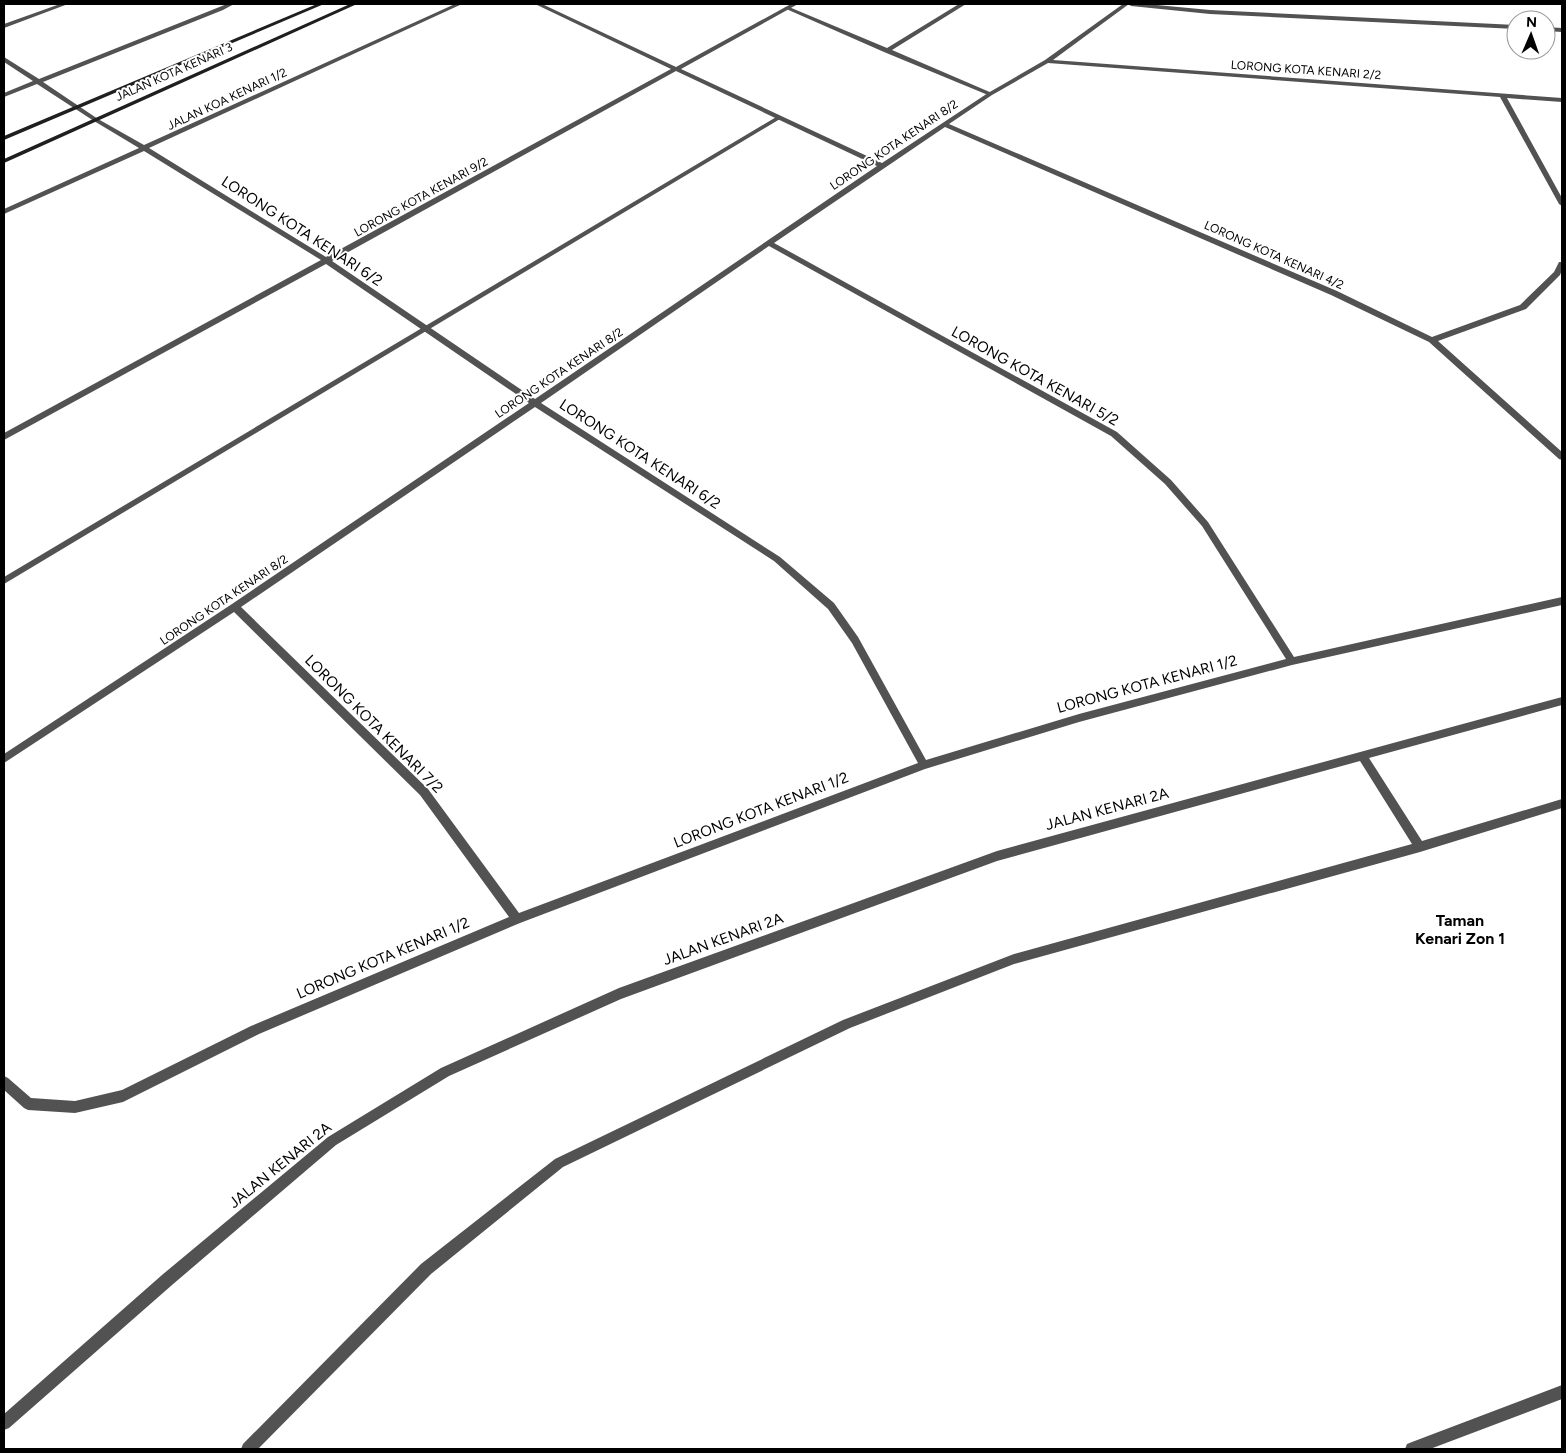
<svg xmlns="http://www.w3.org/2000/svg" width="1566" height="1453" viewBox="0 0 1566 1453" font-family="Figtree,sans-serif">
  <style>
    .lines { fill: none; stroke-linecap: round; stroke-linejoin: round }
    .service { fill: #525252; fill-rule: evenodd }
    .minor { fill: #525252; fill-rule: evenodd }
    .secondary { fill: #1f1f1f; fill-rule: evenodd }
    .labels { text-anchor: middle; stroke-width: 4; stroke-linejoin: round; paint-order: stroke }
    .far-street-label { font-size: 12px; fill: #000; stroke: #fff }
    .street-label { font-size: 15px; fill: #000; stroke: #fff }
    .neighbourhood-label { font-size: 16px; font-weight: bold; fill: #000; stroke: #fff }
  </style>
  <rect width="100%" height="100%" fill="#fff"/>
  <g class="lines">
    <path class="service" d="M60 4H68L4 28V24Z
      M959 4H966L892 50 992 93V95H988L884 52 784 8 789 7 887 48Z
      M1128 4H1146L1210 10 1516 25V29L1210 14 1131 6Z
      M1546 27 1562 28V32L1546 31Z
      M778 116 781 118 780 119 4 584V577Z"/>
    <path class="minor" d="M227 4H234L223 10 43 82 98 119 144 145 455 4H462L149 148 326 257 671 69 535 4H542L676 67 791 4H798L681 69 882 163 988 93 1045 60 1123 4H1129L1053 60 1562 98V102L1507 98 1562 198V206L1559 204 1500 97 1048 63 992 95 949 124 1337 291 1432 337 1520 305 1554 272 1559 262H1562V270L1560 275 1526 309 1438 341 1562 452V460L1559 459 1429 342 1331 295 945 127 774 243 1117 432 1171 480 1208 522 1294 657 1562 597V605L1292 665 1079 722 925 769 520 923 259 1034 123 1102 75 1113 28 1110 24 1108 4 1090V1076L8 1078 31 1098 75 1101 122 1090 251 1026 509 917 420 795 234 612 4 763V754L232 604 529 403 326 264 4 440V433L321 260 144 151 4 214V209L139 148 94 121 37 84 4 97V93L33 81 4 62V57L39 79ZM676 71 877 166 535 399 332 261ZM769 246 1111 436 1165 484 1202 526 1286 659 1079 714 926 760 858 637 834 603 780 557 541 403ZM535 407 774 561 828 609 852 643 918 763 519 913 428 789 241 607Z
      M1562 697V705L1369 758 1422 841 1562 799V808L1420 852 1014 964 850 1028 563 1167 431 1274 258 1449H241L243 1444 421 1264 555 1159 843 1020 1014 954 1412 844 1360 761 997 861 621 999 449 1076 336 1145 172 1285 9 1428 4 1430V1414L162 1275 328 1137 441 1068 619 988 997 851Z
      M1562 1385V1399L1430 1449H1405L1407 1444 1412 1442Z"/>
    <path class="secondary" d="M317 4H324L4 140V136Z
      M350 4H357L4 163V159Z"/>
  </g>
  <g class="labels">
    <g class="far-street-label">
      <text transform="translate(1306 70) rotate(4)" y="4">LORONG KOTA KENARI 2/2</text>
      <text transform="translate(174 72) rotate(-24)" y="4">JALAN KOTA KENARI 3</text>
      <text transform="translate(227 99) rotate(-25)" y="4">JALAN KOA KENARI 1/2</text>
      <text transform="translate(894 145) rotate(-34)" y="4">LORONG KOTA KENARI 8/2</text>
      <text transform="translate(421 197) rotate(-29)" y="4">LORONG KOTA KENARI 9/2</text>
      <text transform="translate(1274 255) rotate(24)" y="4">LORONG KOTA KENARI 4/2</text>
      <text transform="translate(559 373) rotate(-34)" y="4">LORONG KOTA KENARI 8/2</text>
      <text transform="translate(224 600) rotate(-34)" y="4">LORONG KOTA KENARI 8/2</text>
    </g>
    <g class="street-label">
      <text transform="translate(302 231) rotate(33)" y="5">LORONG KOTA KENARI 6/2</text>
      <text transform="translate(1035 376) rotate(29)" y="5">LORONG KOTA KENARI 5/2</text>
      <text transform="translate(640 454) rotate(33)" y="5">LORONG KOTA KENARI 6/2</text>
      <text transform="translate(1147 684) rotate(-15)" y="5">LORONG KOTA KENARI 1/2</text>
      <text transform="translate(374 724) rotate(45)" y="5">LORONG KOTA KENARI 7/2</text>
      <text transform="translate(1107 809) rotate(-15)" y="5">JALAN KENARI 2A</text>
      <text transform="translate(761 810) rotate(-21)" y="5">LORONG KOTA KENARI 1/2</text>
      <text transform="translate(723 939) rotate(-20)" y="5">JALAN KENARI 2A</text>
      <text transform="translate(383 958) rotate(-23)" y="5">LORONG KOTA KENARI 1/2</text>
      <text transform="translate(280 1165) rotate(-39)" y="5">JALAN KENARI 2A</text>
    </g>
    <g class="neighbourhood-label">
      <text x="1460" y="926">Taman<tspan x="1460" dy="18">Kenari Zon 1</tspan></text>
    </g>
  </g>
  <rect width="1566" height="1453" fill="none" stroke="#000000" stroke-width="10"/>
  <g transform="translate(1531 35) rotate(2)"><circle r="24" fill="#ffffff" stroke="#999999"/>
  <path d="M0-4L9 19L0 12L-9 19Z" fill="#000000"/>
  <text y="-8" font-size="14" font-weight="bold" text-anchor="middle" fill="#000000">N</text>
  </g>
</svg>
